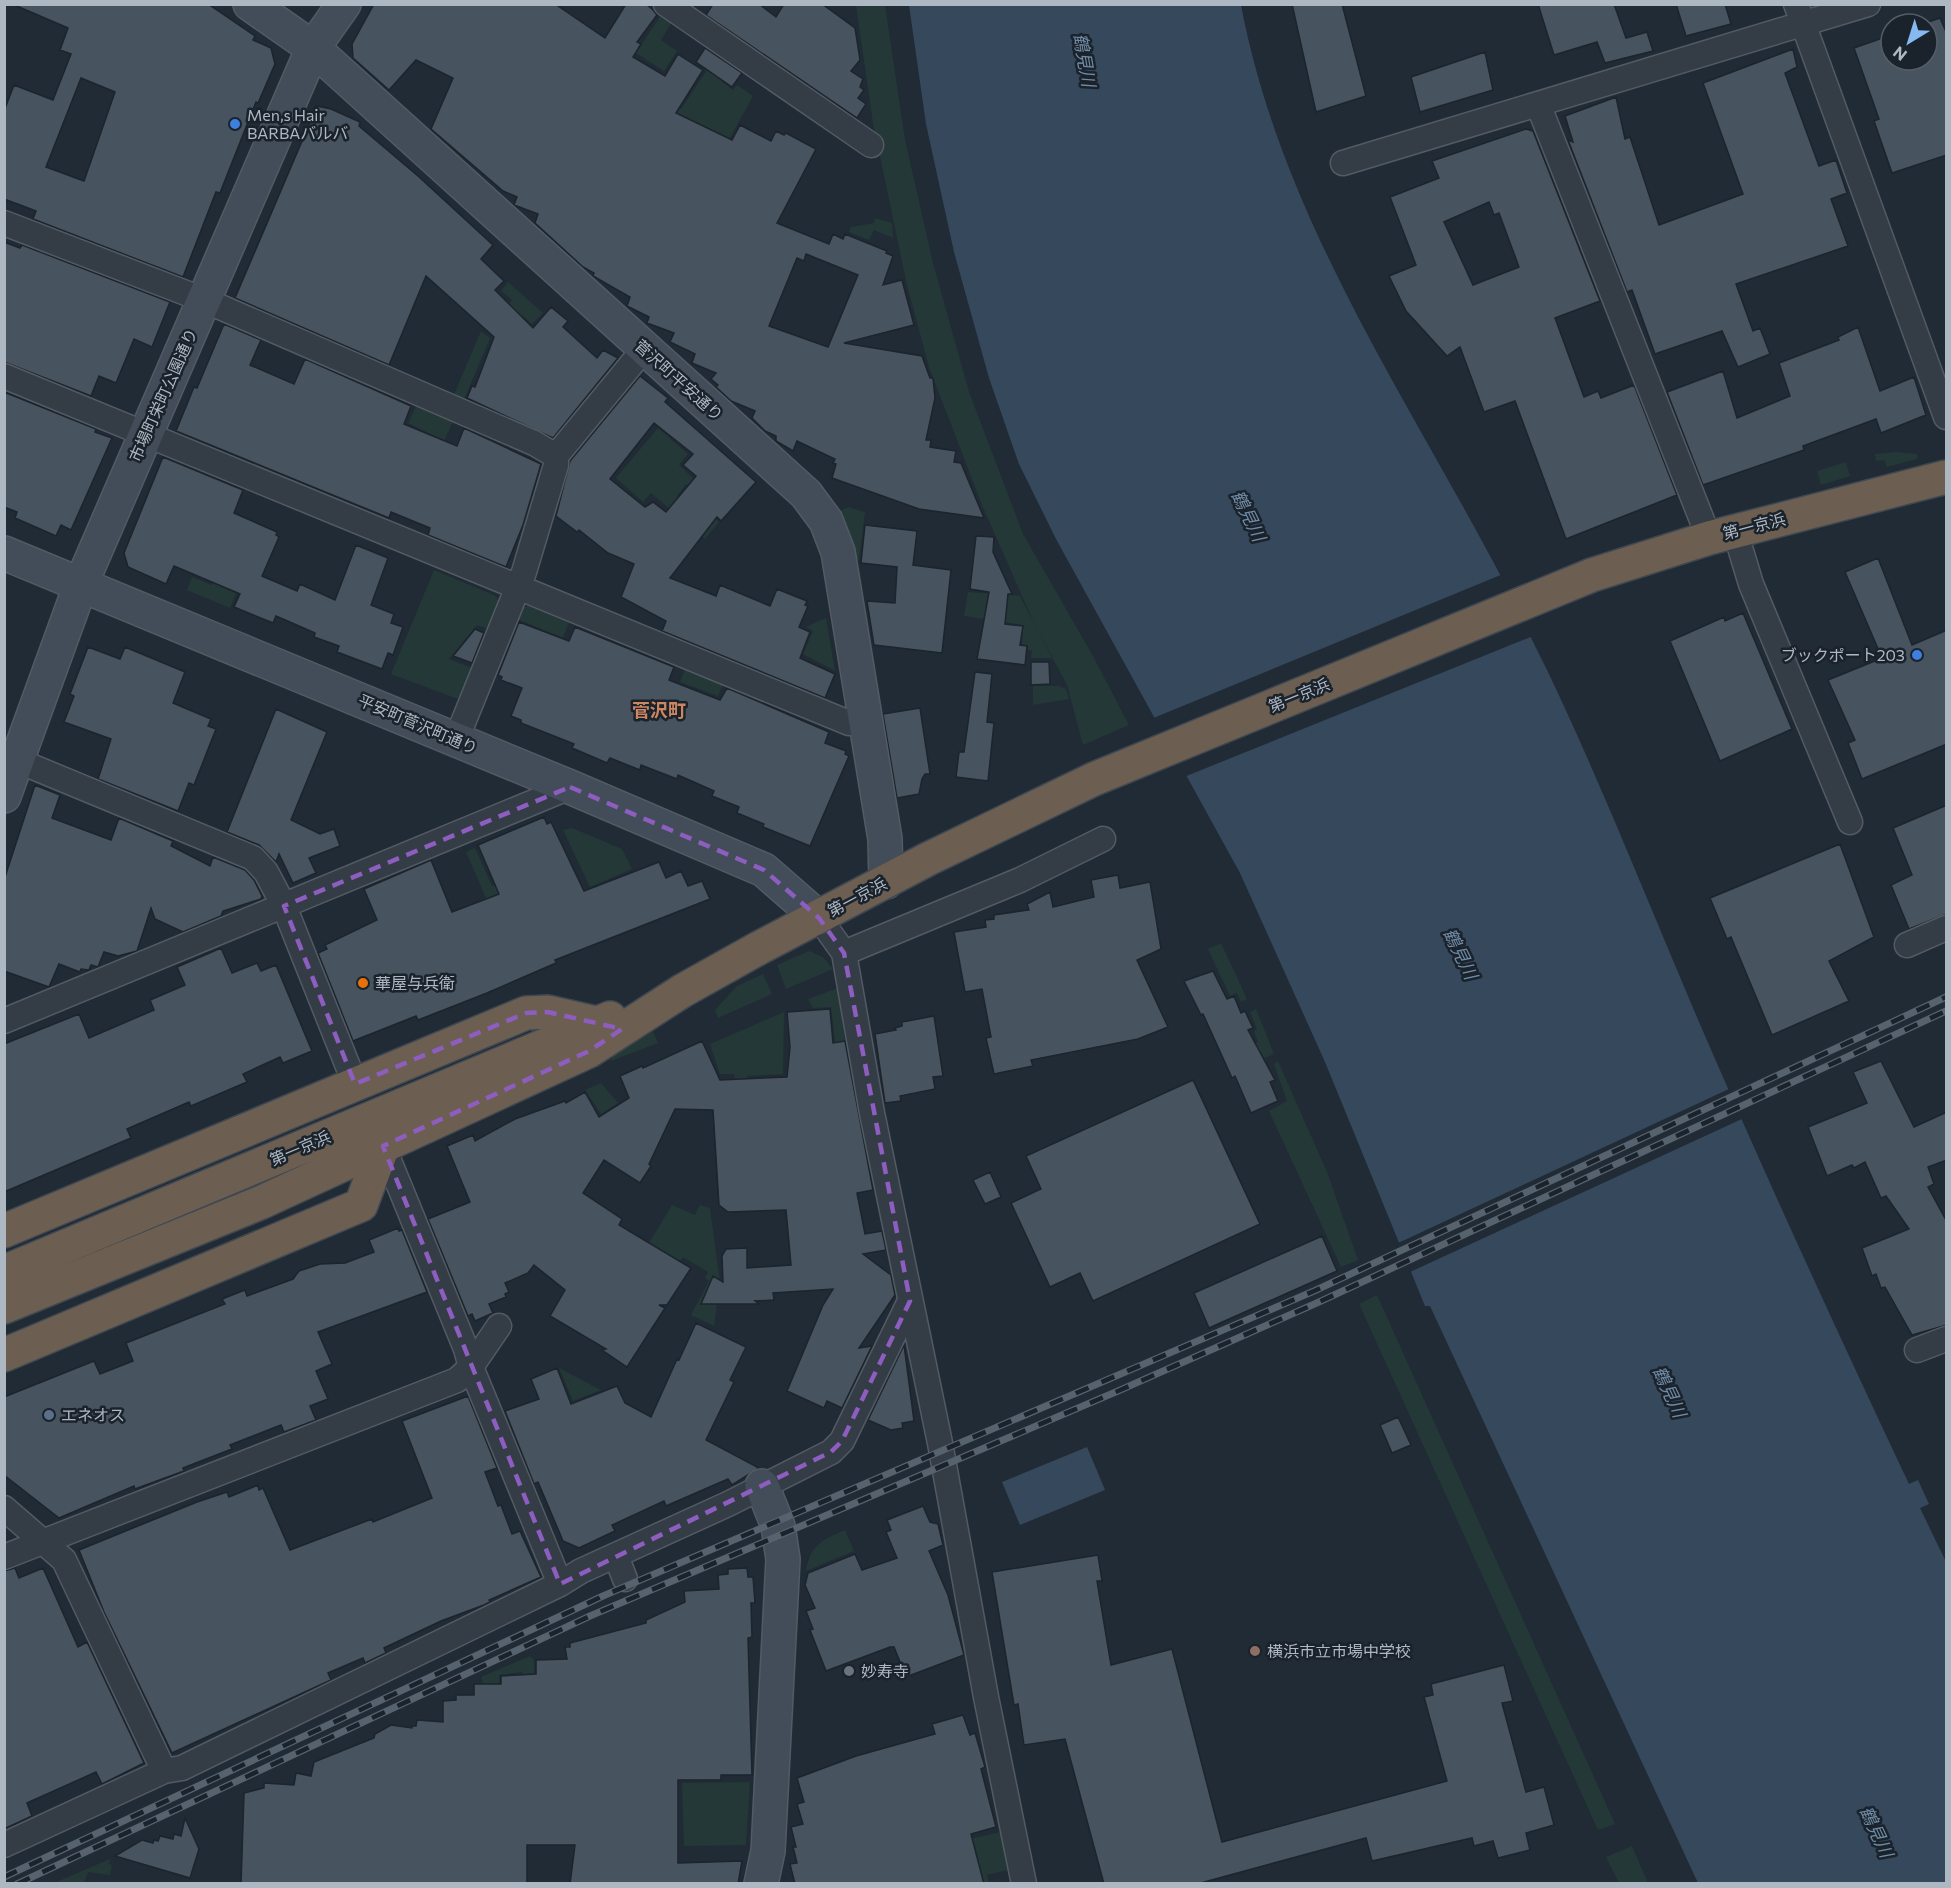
<svg xmlns="http://www.w3.org/2000/svg" width="1951" height="1888" viewBox="0 0 1951 1888" font-family="Commissioner,'Noto Sans JP',sans-serif">
  <style>
    .green { fill: #243837 }
    .water { fill: #36485c }
    .pier { fill: #212b35 }
    .building { fill: #47535f; stroke: #1c242d; stroke-width: 1.5; fill-rule: evenodd }
    .lines { fill: none; stroke-linecap: round; stroke-linejoin: round }
    .street-casing { stroke: #525b64; stroke-width: 27 }
    .secondary-casing { stroke: #525b64; stroke-width: 36 }
    .highway-casing { stroke: #3f4851; stroke-width: 36 }
    .street { stroke: #343d46; stroke-width: 24 }
    .secondary { stroke: #424d59; stroke-width: 33 }
    .highway { stroke: #6c5f52; stroke-width: 33 }
    .rail-casing { stroke: #56626d; stroke-width: 7 }
    .rail { stroke: #1a222b; stroke-width: 4.5; stroke-dasharray: 14; stroke-linecap: butt }
    .marked { fill: none; stroke: #8d5dc0; stroke-width: 4.5; stroke-dasharray: 12 8; stroke-linejoin: round }
    .shop-dot { fill: #3f7fe0; stroke: #1a222b; stroke-width: 2 }
    .food-dot { fill: #e8710a; stroke: #1a222b; stroke-width: 2 }
    .service-dot { fill: #5c6f8a; stroke: #1a222b; stroke-width: 2 }
    .education-dot { fill: #8d6e63; stroke: #1a222b; stroke-width: 2 }
    .worship-dot { fill: #6b7280; stroke: #1a222b; stroke-width: 2 }
    .labels { text-anchor: middle; stroke-width: 5; stroke-linejoin: round; paint-order: stroke }
    .poi-label { font-size: 16px; fill: #aeb8c3; stroke: #1a222b; text-anchor: start }
    .street-label { font-size: 16px; fill: #aeb8c3; stroke: #1a222b }
    .water-label { font-size: 18px; font-style: italic; fill: #708ba5; stroke: #1a222b }
    .neighbourhood-label { font-size: 18px; font-weight: bold; fill: #cc8660; stroke: #1a222b }
  </style>
  <rect width="100%" height="100%" fill="#212b35"/>
  <path class="green" d="M856 5H885L905 140 933 263 969 392 1023 534 1094 658 1129 725 1083 745 1067 685 1034 623 982 505 929 367 907 285 873 123Z
    M661 15 672 22 661 40 677 51 664 71 636 53Z
    M717 55 730 65 721 81 733 90 737 85 753 96 711 172 656 152 674 105 681 109Z
    M875 218 892 223 893 238 874 230 869 240 849 232 851 227 874 223Z
    M508 282 543 313 532 324 523 316 520 318 509 304 512 300 501 291Z
    M481 331 490 338 463 402 453 397Z
    M417 405 453 422 444 441 408 423Z
    M658 428 688 454 679 465 695 480 690 486 686 484 677 496 689 506 694 500 719 522 705 539 651 493 643 502 616 478Z
    M1895 452 1917 454V459L1887 467 1884 460 1876 461 1875 454Z
    M1846 462 1850 476 1821 485 1817 471Z
    M848 507 865 512 859 560 854 559 836 513Z
    M434 570 496 596 499 603 487 629 477 625 449 659 472 668 458 699 391 674Z
    M216 576 237 591 230 608 187 590 192 577 212 585Z
    M968 592 1020 596 1052 658H1031L1032 650H1028V646L1022 644 1023 625 964 616Z
    M529 606 569 622 563 638 517 619 522 607Z
    M826 618 835 671 803 654 813 631 806 627Z
    M685 669 723 684 718 696 680 682Z
    M1033 686H1059L1066 689 1069 699 1033 705Z
    M572 828 622 849 632 869 590 887 563 830Z
    M475 848 492 886 522 873 489 905 466 852Z
    M1221 943 1247 999 1241 1002 1237 993 1230 996 1208 949Z
    M809 951 823 957 833 969 786 989 777 965Z
    M763 974 772 994 718 1018 715 1010 737 986Z
    M838 988 846 1049H836L831 1007 813 1008 808 999Z
    M1256 1009 1274 1054 1262 1059 1250 1046 1258 1042 1254 1031 1257 1029 1250 1012Z
    M784 1012 783 1074 747 1076 746 1082 736 1083 734 1074H720L710 1044Z
    M653 1032 658 1043 611 1061 614 1052Z
    M1278 1061 1327 1172 1358 1260 1341 1267 1269 1111 1287 1101 1274 1064Z
    M601 1083 618 1103 601 1114 585 1090Z
    M672 1205 695 1215 700 1205 710 1208 720 1282 714 1326 691 1315 709 1281 705 1278 708 1272 683 1257 680 1261 649 1243Z
    M1377 1295 1615 1824 1598 1830 1359 1304Z
    M559 1368 601 1390 573 1401Z
    M845 1530 854 1551 806 1571C810 1545 822 1540 845 1530Z
    M530 1656 534 1660V1686L524 1688 522 1672 499 1675V1683L483 1684 481 1677Z
    M750 1782 746 1845 684 1846 682 1783Z
    M1001 1832 1008 1870 987 1875 989 1883H984L975 1846 961 1849 912 1852Z
    M1632 1846 1648 1883H1619L1606 1857Z
    M110 1859 109 1864 112 1865 110 1875 88 1872 84 1883H54Z"/>
  <path class="water" d="M909 5H1241C1280 211 1399 385 1496 567 1514 601 1530 636 1547 670 1601 783 1647 900 1696 1015 1764 1173 1836 1329 1909 1484L1918 1480 1929 1504 1920 1508 1946 1562V1883H1698L1430 1306H1425L1325 1062 1240 873 1056 539 1019 464 989 378 954 252 926 124Z
    M1087 1447 1105 1490 1020 1525 1002 1482Z"/>
  <path class="pier" d="M1503 574 1533 636 1184 777 1151 719Z
    M1731 1088 1744 1118 1408 1273 1396 1244Z"/>
  <path class="building" d="M12 4H208L255 36 253 40 271 48 275 64 258 103 256 102 220 193 216 192 183 277 33 219 36 211 4 199V111L14 85 53 100 71 54 60 50 68 28ZM81 78 115 92 84 181 46 167Z
    M374 4H555L605 38 626 4H646L653 10 657 15 637 42 641 44 633 57 665 76 678 54 703 70 676 113 732 140 740 125 771 141 776 131 784 135 786 133 816 149 777 223 829 244 833 234 843 239 845 234 887 251 886 253 893 256 883 285 902 280 914 325 844 343 922 356 930 378H933L935 398 926 440H931L930 447 956 451 954 462 961 463 984 518 919 509 832 478 836 464 833 463 835 459 797 441 793 451 776 441V436L765 431 752 418 755 411 731 401 716 387 718 385 711 379 716 373 692 363 695 354 670 342 674 333 647 323 649 317 627 306 630 297 593 276 594 273 583 267 535 223 538 214 514 205 517 197 503 191 431 129 453 78 416 60 389 90 353 58 352 44ZM806 254 858 275 828 347 769 326 797 258 804 261Z
    M713 4H759L776 17 784 4H822L855 28 860 60 851 71 863 79 860 87 864 90 858 98 866 104 857 118 706 15Z
    M1292 4H1342L1366 96 1316 112Z
    M1538 4H1614L1626 38 1647 32 1653 51 1605 63 1597 42 1554 55Z
    M1676 4H1725L1731 24 1686 36Z
    M1940 18 1947 34V155L1892 173 1874 121 1879 119 1854 48 1891 35V60H1927V24H1922Z
    M705 48 742 73 732 87 696 62Z
    M1793 49 1797 67 1785 73 1819 166 1836 160 1847 193 1831 199 1848 246 1736 284 1753 331 1760 328 1770 354 1738 367 1722 331 1655 354 1632 290 1627 292 1568 140 1573 142 1565 116 1616 97 1625 139 1630 137 1659 225 1743 194 1703 83Z
    M1485 52 1493 90 1420 112 1411 77Z
    M317 106 331 109 360 122 359 126 418 176 493 245 481 259 504 281 495 290 533 328 551 307 568 321 563 327 597 358 603 350 618 358 553 438 467 398 472 386 475 387 494 337 426 276 389 365 235 298Z
    M1526 129 1533 131 1600 301 1555 318 1584 397 1598 391 1601 398 1634 385 1677 495 1566 539 1515 401 1484 412 1460 347 1447 356 1406 311 1389 276 1416 265 1390 197 1439 178 1432 161ZM1489 202 1494 215 1499 213 1519 267 1473 285 1444 222Z
    M4 242 20 248 22 245 170 302 152 347 134 339 116 383 99 376 91 396 4 362Z
    M224 324 261 340 250 365 294 384 305 359 411 406 404 424 457 446 464 428 541 464 523 525 506 567 428 535 430 528 391 512 389 518 176 431 194 387 197 388Z
    M1858 327 1880 391 1914 377 1926 415 1881 433 1876 419 1803 446 1804 450 1703 485 1667 392 1723 371 1737 418 1790 396 1779 363 1839 340 1838 337Z
    M640 376 668 398 665 402 756 482 721 521 717 517 670 578 716 596 720 585 770 606 777 589 807 601 805 605 808 606 799 627 810 632 800 658 835 674 825 698 662 631 666 621 621 597 634 564 608 553 579 530 577 532 556 516 570 461ZM654 423 693 454 683 465 696 476 666 512 653 502 645 507 610 479Z
    M4 392 96 429 95 432 112 438 71 530 61 525 56 536 15 518 17 512 4 507Z
    M163 457 243 490 234 513 277 532 276 535 279 537 262 576 297 591 300 584 335 600 356 545 388 558 371 605 394 614 391 623 403 627 393 655 388 653 382 669 337 652 339 646 314 637 315 633 276 616 273 623 234 607 240 594 174 566 166 584 128 567 124 553Z
    M865 525 917 531 913 565 951 570 942 653 874 645 867 601 895 603 897 567 861 563Z
    M976 536 994 537 993 552 1012 594H1008L1005 624 1023 626 1020 645 1027 646 1025 665 977 659 989 592 970 589Z
    M1878 558 1912 645 1947 630V744L1862 779 1848 743 1855 740 1828 680 1882 658 1845 572Z
    M1743 613 1792 729 1720 761 1670 641 1724 617 1725 621Z
    M519 622 569 641 575 627 674 667 669 680 720 700 727 688 829 732 825 743 846 751 845 754 849 756 810 846 763 827 764 824 737 813 739 807 712 796 714 791 678 775 677 779 641 765 640 770 610 758 607 763 572 748 574 744 521 723V720L511 716 522 688 501 680 502 677 498 675Z
    M475 629 484 633 472 663 453 656Z
    M88 647 120 659 125 647 185 672 173 703 211 719 208 726 216 729 194 785 189 783 178 811 98 779 111 739 64 722 74 696 70 694Z
    M1031 662H1049L1050 684 1031 685Z
    M975 672 992 674 987 722 994 723 988 781 956 777 959 752H964Z
    M920 708 930 774H925L922 779 919 794 897 798 883 714Z
    M276 709 327 732 291 820 320 834 334 829 340 846 309 858 316 873 293 883 279 854 276 862 259 845 227 832Z
    M35 785 60 795 52 818 111 840 119 818 173 841 171 846 210 866 213 857 245 870 254 880 262 896 261 899 223 911 221 916 183 932 155 919 151 908 137 951 118 956 104 952 98 967 91 965 89 970 81 969 80 972 59 964 49 987 4 971V880Z
    M1947 805V914L1909 929 1891 885 1912 875 1893 828Z
    M544 817 547 824 551 822 584 891 659 862 666 878 681 871 688 886 702 881 710 899 555 960 556 963 487 993 418 1020 416 1016 353 1041 318 953 327 949 325 945 377 920 364 889 431 860 452 912 499 894 478 845Z
    M1840 844 1874 937 1829 961 1849 1001 1772 1035 1731 937 1727 939 1710 898Z
    M1118 875 1120 888 1150 882 1161 949 1137 960 1168 1027 1138 1039 1031 1060 1033 1066 994 1074 986 1038 991 1037 982 989 965 992 954 932 986 927 985 920 994 919V915L1029 910 1027 904 1050 892 1053 907 1094 897 1091 880Z
    M221 948 232 973 257 963 261 971 276 965 312 1051 283 1063 280 1057 243 1074 247 1082 191 1106 189 1102 127 1129 131 1138 4 1192V1044L79 1014 89 1038 154 1010 150 1000 185 985 177 967Z
    M1213 971 1227 999 1234 996 1241 1013 1245 1011 1253 1028 1248 1030 1275 1080 1270 1082 1278 1101 1251 1113 1235 1076 1232 1078 1203 1014 1201 1015 1184 981Z
    M830 1009 833 1043 845 1041 873 1190 857 1193 865 1234 882 1231 886 1250 863 1254 891 1275 895 1295 859 1348 872 1346 842 1408 827 1401 824 1408 787 1391 823 1305 833 1289 773 1293 774 1300 755 1301 759 1304H701L713 1276 723 1282 722 1256 726 1249 747 1248V1268L791 1265 786 1210 728 1212 719 1205 713 1110 675 1109 649 1164 651 1166 640 1183 604 1160 583 1193 622 1219 619 1225 691 1268 667 1305H659L665 1308 627 1367 602 1350 606 1349 550 1316 565 1290 534 1265 528 1273 505 1283 509 1292 505 1294 506 1297 489 1304 493 1313 475 1321 472 1314 468 1316 428 1219 470 1202 447 1146 473 1135 475 1141 515 1119 565 1101 566 1103 585 1092 599 1117 629 1098 620 1076 642 1066 643 1068 702 1041 720 1080 787 1077 790 1047 787 1012Z
    M934 1016 943 1076 933 1077 935 1089 900 1096 901 1101 885 1103 875 1034 896 1030 895 1028 902 1026V1022Z
    M1881 1061 1914 1127 1947 1112V1160L1928 1167 1934 1184 1928 1187 1947 1222V1325L1912 1335 1885 1287 1881 1288 1876 1274 1872 1276 1862 1248 1909 1229 1886 1196 1881 1198 1865 1162 1854 1168 1852 1165 1827 1176 1808 1127 1867 1103 1853 1072Z
    M1193 1080 1260 1224 1093 1301 1080 1273 1050 1287 1011 1203 1041 1189 1026 1156Z
    M990 1172 1001 1197 985 1204 973 1180Z
    M398 1228 399 1231 402 1230 427 1292 318 1332 332 1364 316 1371 328 1399 310 1406 316 1420 284 1432 281 1425 230 1445 232 1449 183 1468 184 1471 135 1489 134 1486 59 1518 4 1475V1397L94 1361 100 1374 133 1361 126 1343 225 1304 222 1299 245 1290 247 1296 293 1279 299 1271 320 1264 345 1263 374 1252 369 1240Z
    M1322 1236 1337 1271 1209 1328 1194 1293Z
    M696 1323 746 1347 730 1380 734 1382 706 1440 759 1468 732 1485 728 1479 666 1506 664 1501 612 1525 615 1531 579 1548 563 1541 538 1482 534 1484 505 1411 539 1399 531 1379 557 1368 571 1404 617 1386 625 1403 651 1417 677 1359 679 1360Z
    M904 1345 914 1421 902 1423 903 1428 891 1430 868 1420Z
    M468 1396 497 1468 485 1472 498 1506 501 1505 512 1534 520 1531 541 1577 489 1600 490 1602 484 1605 441 1621 384 1648 386 1653 365 1663 363 1658 328 1673 331 1680 172 1753 104 1612 79 1550 197 1502 227 1492 229 1497 258 1485 259 1490 263 1488 290 1550 372 1519 373 1522 432 1498 402 1421Z
    M1398 1417 1411 1445 1392 1453 1380 1425Z
    M923 1506 930 1522 938 1524 943 1545 929 1551 948 1595 964 1655 906 1677 894 1647H890L826 1671 810 1630 813 1629 806 1611 815 1608 805 1585 808 1573 855 1554 862 1570 897 1558 886 1532 891 1530 887 1520Z
    M1098 1555 1102 1581H1097L1111 1665 1172 1649 1222 1842 1447 1781 1424 1697 1433 1695 1431 1684 1504 1665 1513 1701 1502 1703 1526 1792 1544 1787 1554 1825 1526 1833 1530 1850 1498 1858 1493 1841 1474 1846 1472 1838 1372 1861 1366 1838 1197 1884H1104L1065 1739 1024 1745 1018 1704 1014 1705 992 1572Z
    M15 1568 19 1578 43 1568 78 1647 87 1642 144 1763 102 1784 96 1772 27 1803 32 1816 4 1829V1571Z
    M747 1568 748 1577H753L755 1603H751L752 1637 748 1638 752 1775H721V1780H678V1863L742 1861 738 1884H570L575 1845H527V1884H241L244 1793 264 1788V1783L294 1785 296 1773 311 1776 314 1762 374 1738 375 1734 391 1725 412 1728V1726H416L417 1720 443 1722V1701L456 1700V1695H474V1684H501V1676L536 1674V1660L567 1659 565 1647H570V1643L646 1623V1620L685 1602 684 1591 719 1589 718 1575 728 1574V1569Z
    M963 1715 970 1735 975 1733 985 1767 981 1769 996 1827 971 1834 984 1884H795L790 1864 797 1863 793 1847H796L791 1827 803 1824 797 1804 804 1802 797 1778 856 1756 935 1734 932 1724Z
    M185 1818 199 1849 190 1878 115 1856 142 1840 153 1843 154 1840 158 1841 160 1836 173 1839 174 1834 181 1836Z"/>
  <g class="lines">
    <g class="street-casing">
      <path id="street" d="M666 4 871 145
        M1796 4 1946 417
        M1538 104 1709 538
        M1343 163 1868 4
        M4 223 204 300 534 443 556 456
        M4 376 849 723 866 722
        M1735 531 1751 584 1850 822
        M456 740 524 572 556 465V456L644 349
        M4 755 253 858 266 872 284 906 355 1084
        M819 918 844 953 872 1113 940 1443 986 1697 1024 1884
        M1907 945 1946 928
        M844 953 1020 880 1103 839
        M4 1021 570 787
        M383 1146 466 1349 471 1367 560 1584
        M1917 1350 1946 1339
        M4 1508 64 1560 164 1771
        M616 1556 625 1579
        M4 1557 457 1380 471 1367 499 1326
        M4 1845 164 1771 182 1768 560 1584 581 1571 728 1504 831 1452 842 1441 910 1301"/>
    </g>
    <g class="secondary-casing">
      <path id="secondary" d="M250 4 313 48 806 494 826 521 838 552 885 839 886 882
        M4 553 570 787 764 870 819 918
        M4 796 81 584 313 48 344 4
        M761 1884 768 1851 783 1559 778 1526 762 1486"/>
    </g>
    <g class="highway-casing">
      <path id="highway" d="M4 1231 526 1013 548 1012 596 1023
        M4 1272 610 1018
        M4 1307 262 1202 589 1051 682 991 759 948 928 859 1094 779 1592 575 1709 538 1946 477
        M4 1355 361 1205 383 1146"/>
    </g>
    <use href="#street" class="street"/>
    <use href="#secondary" class="secondary"/>
    <use href="#highway" class="highway"/>
    <g class="rail-casing">
      <path id="rail" d="M4 1877 603 1596 1314 1291 1946 997
        M17 1884 590 1616 1118 1391 1319 1302 1946 1011"/>
    </g>
    <use href="#rail" class="rail"/>
  </g>
  <path class="marked" d="M570 787 764 870 819 918 844 953 910 1301 842 1441 831 1452 560 1584 383 1146 589 1051 622 1029 548 1012 526 1013 355 1084 284 906Z"/>
  <g class="shop-dot">
    <circle cx="235" cy="124" r="6"/>
    <circle cx="1917" cy="655" r="6"/>
  </g>
  <circle class="food-dot" cx="363" cy="983" r="6"/>
  <circle class="service-dot" cx="49" cy="1415" r="6"/>
  <circle class="education-dot" cx="1255" cy="1651" r="6"/>
  <circle class="worship-dot" cx="849" cy="1671" r="6"/>
  <g class="labels">
    <g class="poi-label">
      <text x="247" y="121">Men,s Hair<tspan x="247" dy="18">BARBAバルバ</tspan></text>
      <text x="1905" y="661" text-anchor="end">ブックポート203</text>
      <text x="375" y="989">華屋与兵衛</text>
      <text x="61" y="1421">エネオス</text>
      <text x="1267" y="1657">横浜市立市場中学校</text>
      <text x="861" y="1677">妙寿寺</text>
    </g>
    <g class="street-label">
      <text transform="translate(679 380) rotate(42)" y="6">菅沢町平安通り</text>
      <text transform="translate(163 395) rotate(-66)" y="6">市場町栄町公園通り</text>
      <text transform="translate(1754 526) rotate(-14)" y="6">第一京浜</text>
      <text transform="translate(1299 695) rotate(-22)" y="6">第一京浜</text>
      <text transform="translate(418 724) rotate(23)" y="6">平安町菅沢町通り</text>
      <text transform="translate(857 897) rotate(-28)" y="6">第一京浜</text>
      <text transform="translate(300 1148) rotate(-23)" y="6">第一京浜</text>
    </g>
    <g class="water-label">
      <text transform="translate(1084 60) rotate(80)" y="6">鶴見川</text>
      <text transform="translate(1248 516) rotate(64)" y="6">鶴見川</text>
      <text transform="translate(1460 954) rotate(64)" y="6">鶴見川</text>
      <text transform="translate(1669 1392) rotate(65)" y="6">鶴見川</text>
      <text transform="translate(1876 1832) rotate(65)" y="6">鶴見川</text>
    </g>
    <g class="neighbourhood-label">
      <text x="659" y="717">菅沢町</text>
    </g>
  </g>
  <rect width="1951" height="1888" fill="none" stroke="#aeb8c3" stroke-width="12"/>
  <g transform="translate(1909 42) rotate(218)"><circle r="28" fill="#1a222b" stroke="#555e68" stroke-width="1.5"/>
  <path d="M0-4.5L10 22L0 15L-10 22Z" fill="#86b8f1"/>
  <text y="-9" font-size="16" font-weight="bold" text-anchor="middle" fill="#aeb8c3">N</text>
  </g>
</svg>
